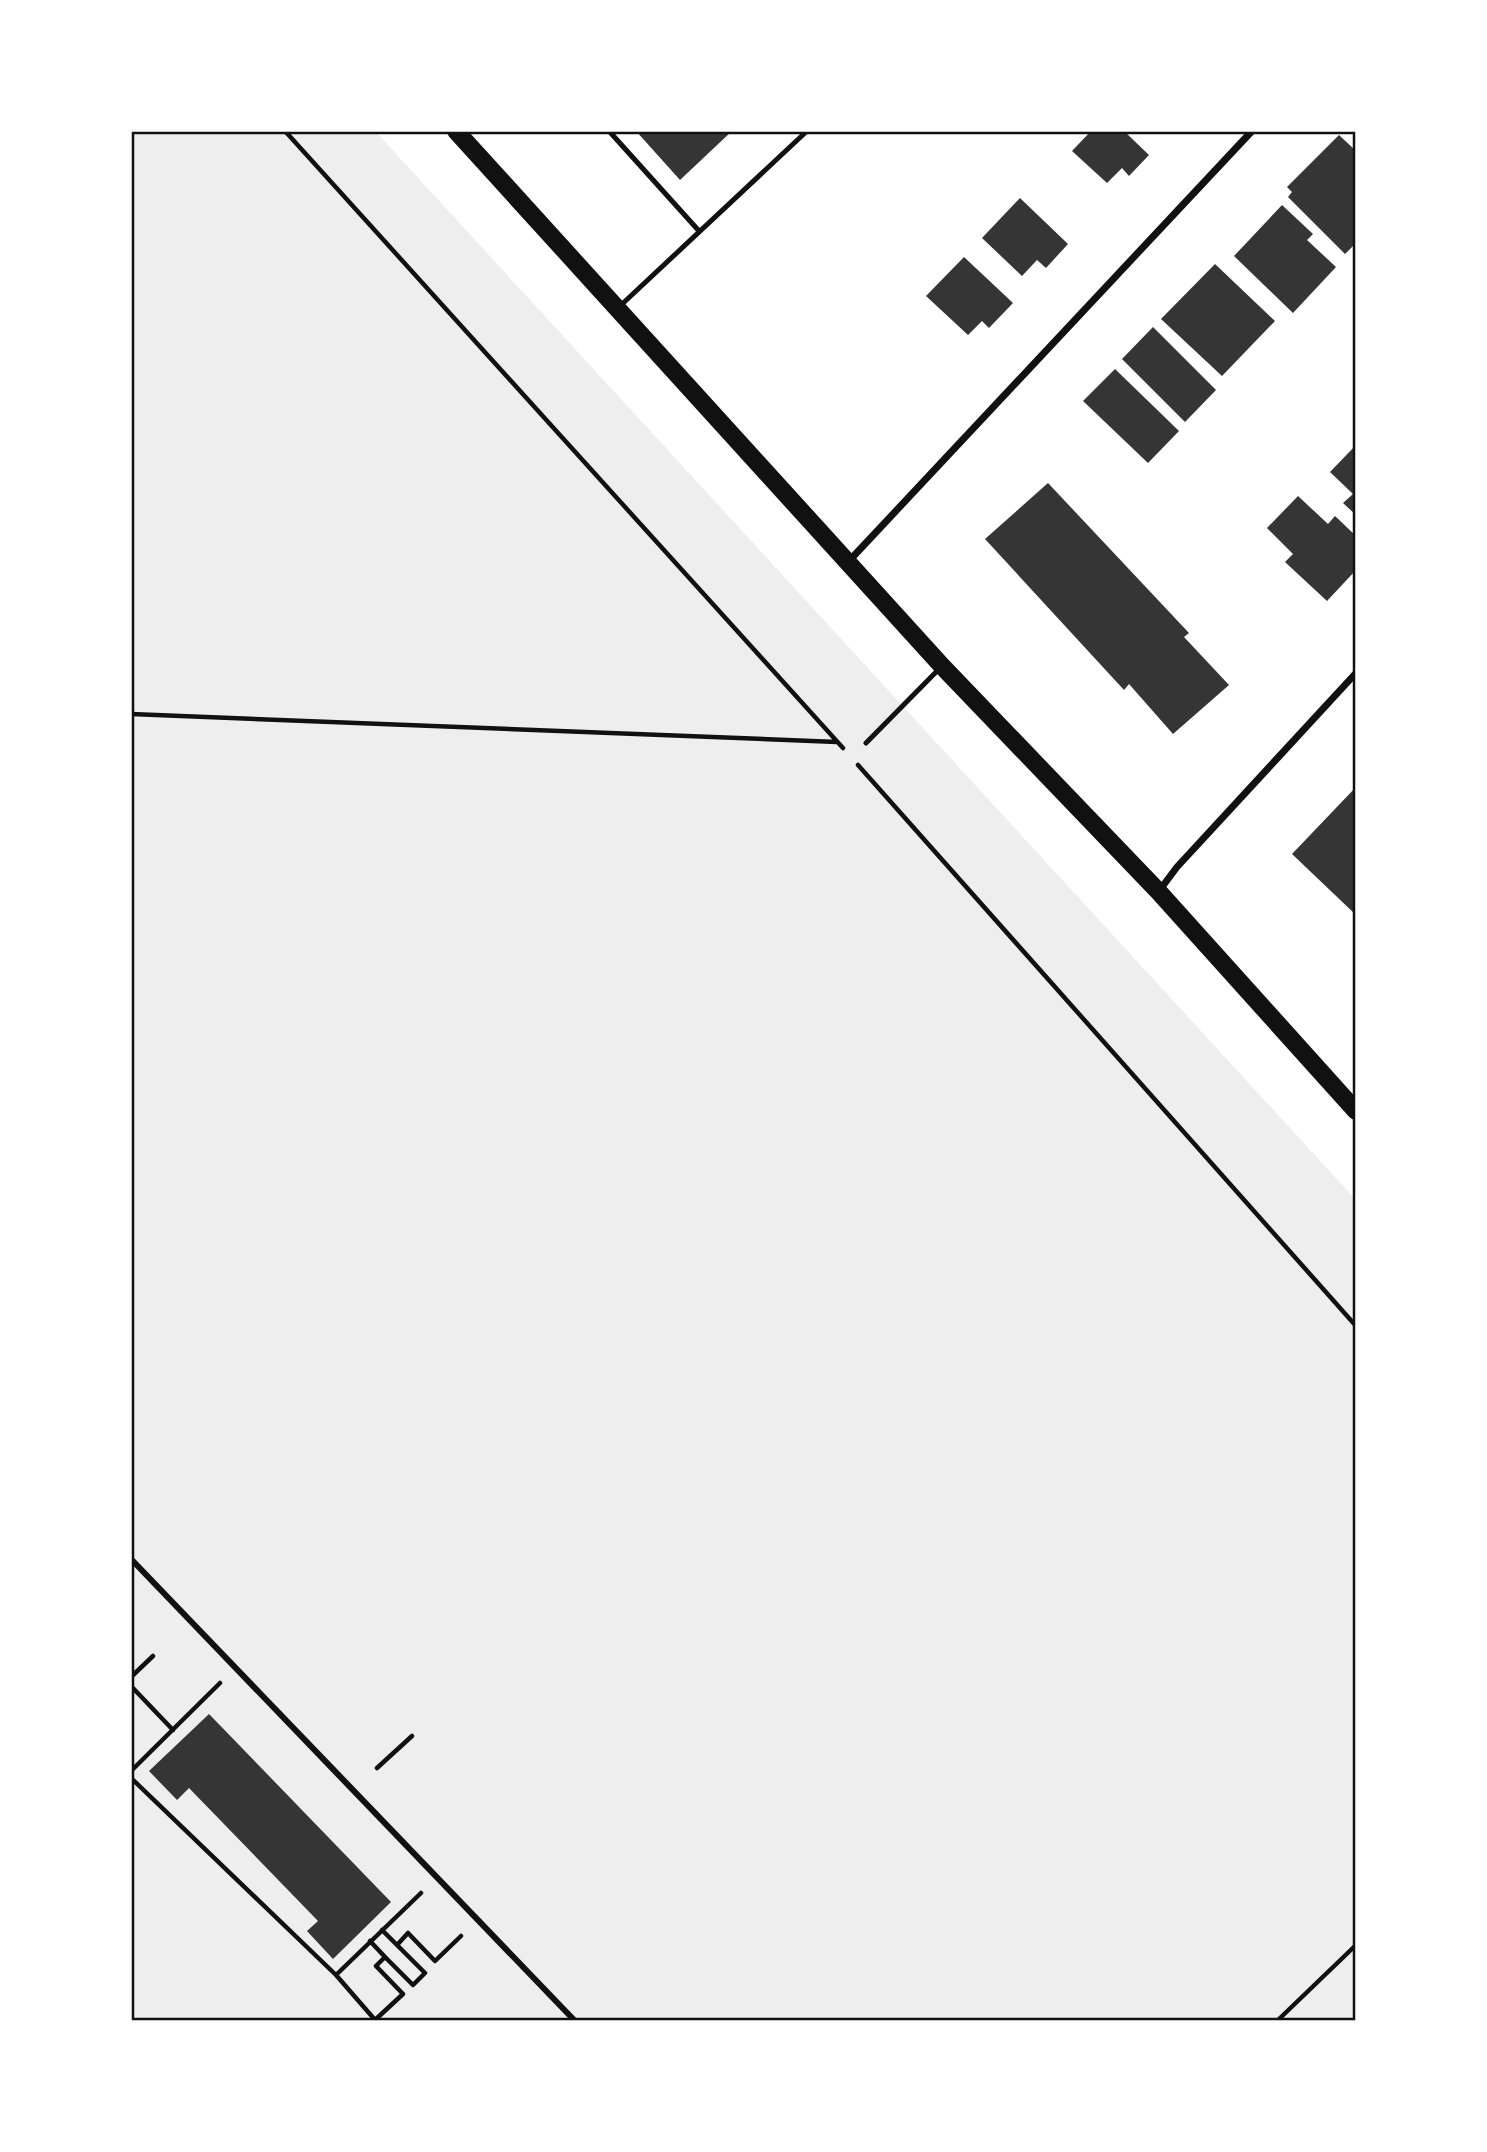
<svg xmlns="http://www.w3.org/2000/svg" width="1487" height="2152" viewBox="0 0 1487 2152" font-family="Jost,sans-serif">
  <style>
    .green { fill: #eee }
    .building { fill: #353535 }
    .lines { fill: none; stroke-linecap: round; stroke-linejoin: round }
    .path { stroke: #111; stroke-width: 4.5 }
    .service { stroke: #111; stroke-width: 5 }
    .pedestrian { stroke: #111; stroke-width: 6 }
    .minor { stroke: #111; stroke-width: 7 }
    .primary { stroke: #111; stroke-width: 18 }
    .neatline { fill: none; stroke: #111; stroke-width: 2.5 }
  </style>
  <rect width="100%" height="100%" fill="#fff"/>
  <path class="green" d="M131 131H375L1356 1200V2021H131Z"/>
  <path class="building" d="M636 131H732L680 180Z
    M1091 131H1124L1149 155 1129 176 1122 168 1107 183 1072 151Z
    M1339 135 1356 151V243L1345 254 1288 197 1292 192 1287 187Z
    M1020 198 1068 244 1046 268 1037 260 1022 276 982 238Z
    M1282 205 1313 234 1307 240 1336 267 1293 313 1234 256Z
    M964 257 1013 303 989 328 982 321 968 335 926 296Z
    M1215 264 1275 321 1222 376 1161 319Z
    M1153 327 1216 390 1185 422 1122 359Z
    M1115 369 1179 431 1148 463 1083 401Z
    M1356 445V515L1343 503 1353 494 1330 472Z
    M1048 483 1189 633 1184 637 1229 685 1173 734 1129 684 1124 690 985 539Z
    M1298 496 1328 524 1335 516 1356 536V570L1327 601 1285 562 1293 554 1267 528Z
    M1356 787V915L1292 854Z
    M209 1714 391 1902 333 1959 307 1931 318 1921 189 1788 177 1800 149 1771Z"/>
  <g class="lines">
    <path class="path" d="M285 131 843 748
      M131 714 837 742
      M858 765 1356 1326
      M131 1677 153 1656
      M131 1686 173 1730
      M377 1768 412 1736
      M131 1771 220 1683
      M131 1778 336 1975 376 2021
      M382 1930 397 1945
      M370 1941 385 1957
      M336 1975 421 1893
      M375 2020 403 1994 376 1966 385 1957 413 1985 425 1973 397 1945 408 1933 435 1961 461 1936
      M1277 2021 1356 1945"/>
    <path class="service" d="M609 131 699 231
      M620 306 807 131
      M866 743 940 668"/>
    <path class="pedestrian" d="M131 1559 575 2021"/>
    <path class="minor" d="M849 561 1252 131
      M1159 891 1177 867 1356 673"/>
    <path class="primary" d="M456 131 942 666 1158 891 1356 1111"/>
  </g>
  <rect width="1487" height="2152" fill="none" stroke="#ffffff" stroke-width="266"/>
  <rect x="133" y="133" width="1221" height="1886" class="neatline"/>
</svg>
